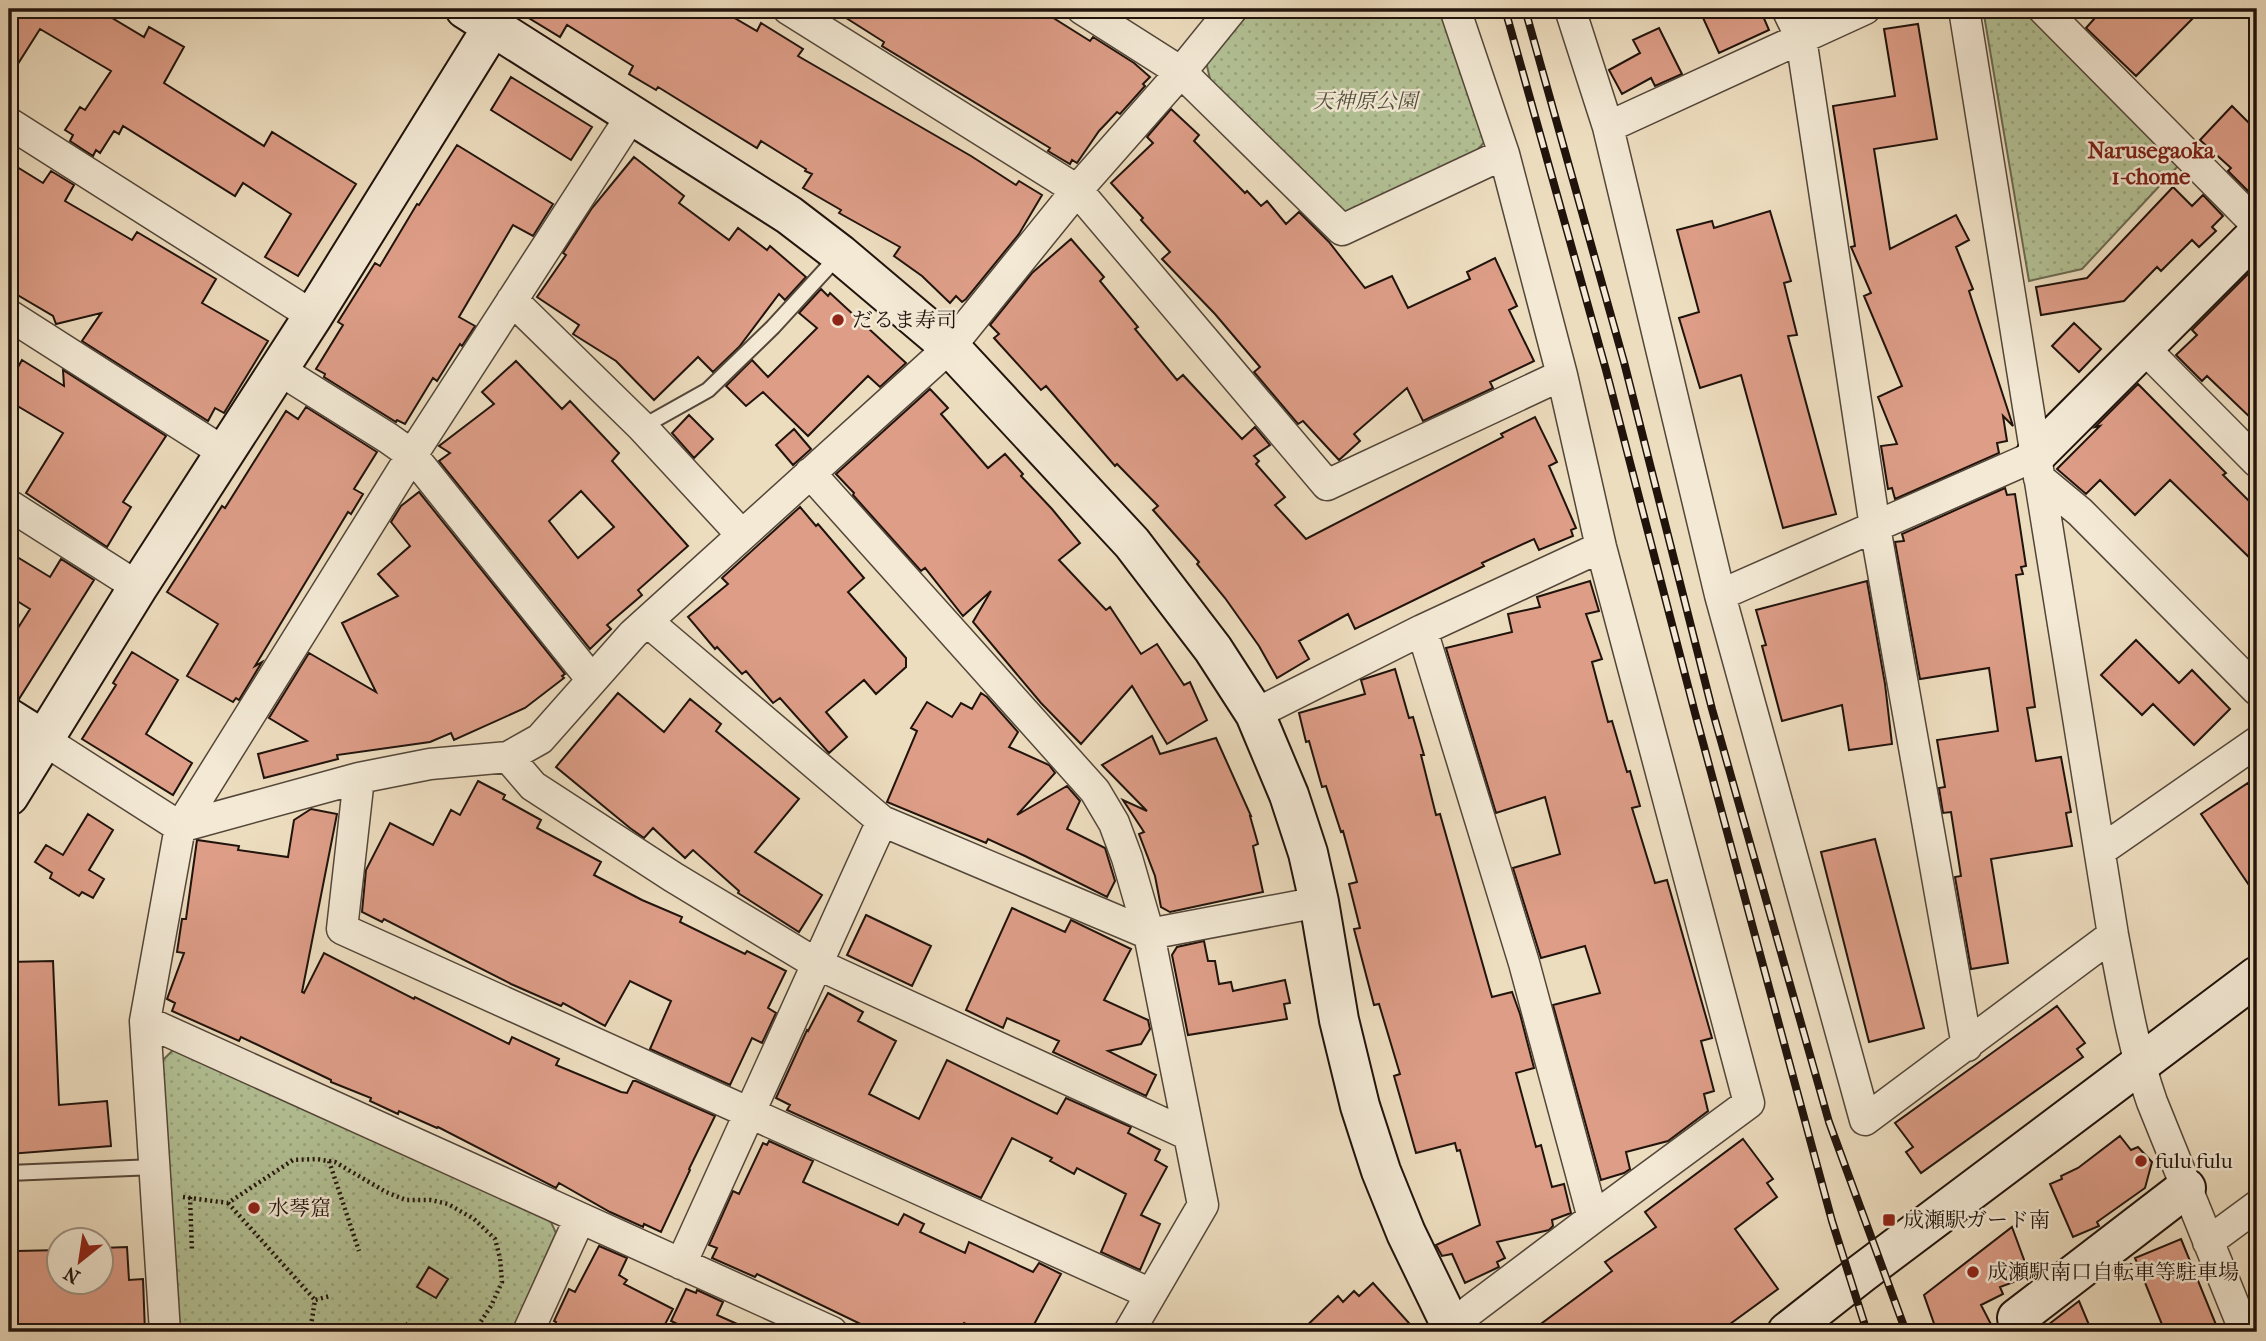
<svg xmlns="http://www.w3.org/2000/svg" width="2266" height="1341" viewBox="0 0 2266 1341" font-family="'IM FELL French Canon','Noto Serif JP',serif">
  <style>
    .park { fill: url(#park-dots); stroke: #6a6a51; stroke-width: 2 }
    .building { fill: #dd9d87; stroke: #20130c; stroke-width: 2; fill-rule: evenodd }
    .lines { fill: none; stroke-linecap: round; stroke-linejoin: round }
    .lane-casing { stroke: #534639; stroke-width: 18 }
    .street-casing { stroke: #534639; stroke-width: 33 }
    .secondary-casing { stroke: #20130c; stroke-width: 42 }
    .path { stroke: #20130c; stroke-width: 4.5; stroke-dasharray: 2 3.5; stroke-linecap: butt }
    .lane { stroke: #f3e9d5; stroke-width: 14 }
    .street { stroke: #f3e9d5; stroke-width: 30 }
    .secondary { stroke: #f3e9d5; stroke-width: 38 }
    .rail-casing { stroke: #20130c; stroke-width: 8 }
    .rail { stroke: #f3e9d5; stroke-width: 5; stroke-dasharray: 16; stroke-linecap: butt }
    .poi-dot { fill: #8f2418; stroke: #f3e9d5; stroke-width: 2.5 }
    .labels { text-anchor: middle; stroke-width: 5; stroke-linejoin: round; paint-order: stroke }
    .park-label { font-size: 21px; font-style: italic; fill: #53503c; stroke: #f3e9d5 }
    .poi-label { font-size: 21px; fill: #20130c; stroke: #f3e9d5; text-anchor: start }
    .neighbourhood-label { font-size: 23px; font-weight: bold; fill: #7a1f14; stroke: #f3e9d5 }
  </style>
  <defs>
    <pattern id="park-dots" width="8" height="8" patternUnits="userSpaceOnUse" patternTransform="scale(1.75)"><rect width="8" height="8" fill="#b3c296"/><path d="M2 2h.1M6 6h.1" fill="none" stroke="#9aa680" stroke-width="1.8" stroke-linecap="round"/></pattern>
  </defs>
  <rect width="100%" height="100%" fill="#edddbf"/>
  <filter id="stains"><feTurbulence type="fractalNoise" baseFrequency=".00286" numOctaves="4"/><feColorMatrix values="0 0 0 0 .2 0 0 0 0 .09 0 0 0 0 .02 0 0 0 .5 -.17"/></filter>
  <radialGradient id="worn" r=".72"><stop offset=".6" stop-color="#630" stop-opacity="0"/><stop offset="1" stop-color="#630" stop-opacity=".3"/></radialGradient>
  <path class="park" d="M1252 9H1443L1488 138 1472 156 1344 213 1211 83 1206 62Z
    M1983 9H2025L2179 165 2082 269 2029 281Z
    M174 1049 550 1220 556 1233 512 1332H180L162 1061Z"/>
  <path class="building" d="M9 9H97L144 37 149 27 184 47 164 83 264 146 272 132 356 184 298 276 265 257 291 214 243 183 235 196 123 126 119 134 114 131 100 153 96 150 93 156 70 141 73 135 65 130 80 107 85 110 111 71 40 29 9 78Z
    M514 9H719L757 31 761 23 803 49 798 56 971 156 1016 185 1019 181 1042 195 1019 234 966 299 962 302 956 296 950 303 922 276 894 256 900 247 839 213 841 210 803 188 812 174 805 171 806 169 761 141 757 148 658 87 656 90 629 74 633 66 567 25 560 37Z
    M832 9H1039L1090 41 1093 37 1134 63 1150 77 1143 84 1145 86 1120 114 1117 112 1099 131 1077 163 1072 160 1070 164 1048 151 1050 148 882 46 884 42Z
    M1699 9H1760L1769 30 1719 53Z
    M2103 9H2202L2136 76 2086 28Z
    M1918 24 1937 139 1874 149 1890 249 1956 215 1969 240 1956 247 1973 289 1969 291 2013 426 2003 416 2007 441 1997 443 1999 453 1895 499 1892 488 1888 489 1881 446 1897 444 1878 397 1902 386 1864 296 1871 293 1851 247 1855 246 1833 106 1895 96 1884 29Z
    M1659 28 1682 74 1655 86 1651 78 1622 94 1609 70 1640 53 1633 40Z
    M511 77 592 127 571 160 491 110Z
    M2232 106 2257 131V192L2253 188 2249 192 2228 171 2231 168 2200 140Z
    M1171 109 1199 135 1194 141 1245 193 1247 191 1261 206 1267 201 1286 224 1299 212 1329 242 1365 288 1392 276 1408 308 1470 279 1467 272 1495 258 1517 306 1509 310 1534 361 1490 382 1493 388 1423 421 1407 388 1354 434 1360 441 1339 460 1303 421 1298 424 1254 372 1260 367 1215 314 1162 259 1170 252 1141 220 1143 218 1111 183 1153 143 1147 137Z
    M457 145 553 204 533 236 513 225 459 317 475 326 462 346 460 344 437 381 433 378 405 424 397 420 396 422 324 377 325 374 316 369 343 325 338 322 375 263 380 266 417 204 419 205Z
    M634 157 684 196 679 203 729 240 738 228 767 250 770 246 806 277 785 300 779 294 739 347 713 372 698 357 654 400 616 361 573 334 579 325 537 297 566 255 563 253 592 208Z
    M9 162 43 183 51 171 74 185 65 201 132 240 137 232 216 279 202 303 268 341 224 413 215 408 208 421 82 341 101 313 56 324 53 316 9 290Z
    M2173 187 2192 206 2203 195 2223 216 2212 227 2216 231 2199 247 2192 240 2161 271 2157 267 2124 301 2041 315 2036 287 2087 278Z
    M1770 211 1791 281 1784 283 1797 335 1788 336 1836 514 1783 528 1741 375 1700 388 1679 318 1699 312 1677 230 1712 221 1714 228Z
    M1071 239 1104 277 1100 281 1138 327 1135 329 1177 380 1183 375 1242 439 1255 427 1270 445 1254 456 1259 461 1256 464 1285 497 1275 505 1306 539 1503 437 1501 434 1535 417 1557 462 1549 466 1576 528 1571 530 1573 536 1539 550 1534 539 1482 563 1484 566 1355 629 1348 614 1299 641 1309 659 1277 678 1259 646 1225 598 1197 564 1199 562 1153 510 1158 506 1117 464 1115 466 1046 386 1041 390 994 338 999 334 990 325 1032 273Z
    M2257 265V424L2207 376 2202 381 2176 355 2197 335 2192 330Z
    M821 289 828 296 830 293 906 363 880 387 868 376 808 436 763 392 746 406 726 386 752 360 768 377 817 328 799 313Z
    M2074 323 2101 349 2079 372 2052 346Z
    M22 360 64 386 63 370 166 436 123 502 131 507 107 547 26 493 63 433 9 401V383Z
    M516 361 562 409 570 401 619 453 612 461 688 546 638 590 642 595 607 625 611 629 590 649 439 461 450 453 439 446 494 404 482 392ZM581 491 614 527 578 558 549 521Z
    M2138 384 2226 473 2223 475 2257 509V565L2170 480 2135 515 2100 480 2086 494 2057 469 2100 426 2095 427Z
    M930 389 948 408 941 414 988 468 1005 454 1023 474 1021 476 1052 509 1080 543 1059 560 1106 610 1110 607 1141 654 1157 644 1184 685 1190 682 1207 720 1167 744 1132 686 1081 744 1041 703 973 622 991 591 963 616 925 568 921 571 853 495 854 493 836 474Z
    M306 407 377 452 354 489 363 494 351 514 348 512 255 666 262 662 239 700 236 698 233 702 187 676 218 624 167 592 222 506 225 508 286 411 298 419Z
    M689 415 713 439 694 458 672 433Z
    M794 429 811 449 793 465 776 445Z
    M2005 488 2007 495 2015 494 2026 566 2021 567 2023 574 2016 575 2035 707 2027 708 2036 761 2061 757 2071 812 2066 813 2072 846 1991 859 2008 963 1971 969 1955 877 1961 876 1951 812 1943 813 1939 788 1945 787 1937 740 1998 731 1989 668 1920 679 1895 542 1904 541 1902 534Z
    M419 492 565 674 562 676 564 678 525 708 454 740 451 733 430 742 337 755 338 759 264 778 258 754 307 741 269 718 309 653 376 692 342 623 398 596 378 574 410 546 391 522 401 506Z
    M800 507 816 526 818 524 864 578 848 592 906 658V667L876 694 864 680 826 712 847 737 829 753 780 698 773 703 746 671 742 674 717 647 715 649 688 617 728 584 722 578Z
    M9 552 50 577 61 559 94 580 19 699 9 696V642L30 609 9 596Z
    M1590 581 1599 611 1586 614 1602 659 1592 662 1608 722 1612 721 1627 772 1630 771 1640 806 1632 808 1655 883 1667 880 1712 1038 1701 1041 1714 1091 1704 1094 1708 1111 1668 1141 1626 1152 1630 1169 1624 1173 1601 1180 1553 1005 1600 993 1585 946 1541 958 1513 868 1560 854 1545 797 1496 813 1446 648 1512 632 1508 614 1540 607 1537 597Z
    M1867 581 1885 684 1892 744 1849 750 1842 705 1782 721 1762 646 1766 645 1756 610Z
    M2136 640 2179 683 2192 670 2230 709 2194 745 2153 704 2142 715 2101 675Z
    M132 652 178 680 146 734 192 763 173 795 82 739 116 685 113 683Z
    M1395 669 1409 718 1413 717 1424 755H1421L1436 815 1440 814 1492 997 1512 992 1520 1014 1534 1068 1516 1073 1536 1147 1541 1145 1552 1187 1564 1184 1571 1213 1552 1220 1553 1226 1549 1230 1497 1242 1505 1258 1497 1262 1499 1267 1465 1283 1452 1254 1442 1256 1436 1245 1480 1225 1460 1150 1457 1151 1455 1143 1416 1153 1394 1076 1400 1074 1379 1004 1374 1005 1354 929 1360 928 1349 884 1357 882 1343 831 1341 832 1326 786 1322 787 1309 741 1306 742 1299 713 1365 694 1361 680Z
    M618 693 664 732 690 699 721 724 716 731 799 799 755 852 822 895 799 932 738 893 739 891 693 850 685 858 653 828 644 838 630 828 556 767Z
    M981 693 987 697 1018 732 1009 747 1049 765 1055 773 1017 815 1067 786 1080 801 1067 829 1105 848 1115 881 1107 897 1025 856 988 839 986 843 887 802 917 731 911 728 927 702 952 717 961 703 972 709Z
    M1152 736 1160 754 1216 738 1251 816H1250L1258 844 1253 846 1263 892 1170 912 1161 907 1155 876 1139 834 1144 832 1123 800 1147 811 1102 765Z
    M478 781 505 795 503 799 541 820 537 828 601 862 594 875 642 900 682 917 680 922 745 954 747 951 786 971 768 1008 776 1013 762 1043 752 1038 730 1085 650 1049 671 1001 630 981 605 1026 563 1003 561 1006 511 984 384 919 382 922 362 912 366 870 390 823 433 845 451 810 460 815Z
    M2248 783 2257 797V897L2201 814Z
    M311 809 337 814 302 992 304 993 324 953 414 999 415 997 509 1044 512 1037 559 1059 556 1065 621 1092 627 1093 633 1081H636L715 1116 689 1169 690 1170 661 1232 644 1224 643 1227 610 1212 559 1183 556 1188 438 1127 437 1128 399 1111 398 1114 370 1101 371 1098 331 1082V1080L241 1037 239 1041 172 1011 175 1003 167 999 184 953 177 952 182 919H186L197 840 239 846 238 850 288 857 294 820Z
    M88 814 113 830 89 870 104 879 93 898 82 892 79 896 50 878 52 873 35 862 46 845 63 855Z
    M1875 839 1924 1028 1869 1042 1821 852Z
    M1012 908 1065 932 1071 920 1131 949 1104 1000 1148 1020 1150 1029 1141 1044 1108 1051 1156 1075 1146 1096 1053 1052 1059 1041 1007 1018 1003 1028 966 1010Z
    M866 915 931 946 912 986 847 955Z
    M1204 941 1208 961H1215L1219 984 1231 982 1233 991 1285 980 1290 1003 1284 1004 1287 1019 1188 1035 1172 955 1177 947Z
    M53 961 59 1105 107 1101 111 1146 9 1154V962Z
    M828 993 863 1012 858 1021 896 1041 869 1094 919 1119 947 1060 1057 1114 1066 1098 1131 1127 1128 1133 1160 1150 1155 1160 1167 1167 1141 1215 1160 1224 1140 1270 1101 1252 1126 1194 1077 1168 1074 1174 1050 1161 1052 1158 1012 1138 981 1198 787 1110 790 1105 776 1098 807 1030 808 1031Z
    M2057 1006 2085 1043 2077 1049 2083 1057 1921 1173 1906 1152 1913 1147 1895 1123Z
    M2120 1136 2131 1150 2138 1147 2152 1162 2145 1188 2097 1222 2099 1226 2073 1237 2050 1184 2062 1179 2061 1176 2078 1168Z
    M1743 1139 1773 1179 1767 1183 1777 1197 1735 1229 1778 1289 1719 1332H1530L1612 1271 1605 1262 1656 1227 1645 1212Z
    M769 1141 813 1161 803 1182 898 1225 904 1214 924 1224 920 1232 965 1253 969 1242 1033 1272 1039 1263 1061 1274 1030 1332H984L964 1323 959 1332H877L757 1274 755 1277 712 1258 717 1248 709 1245 733 1191 739 1194 763 1143 767 1145Z
    M2012 1227 2030 1276 2000 1287 2003 1294 1981 1305 1995 1332H1937L1924 1295Z
    M2181 1239 2219 1332H2165L2135 1258Z
    M599 1246 627 1258 619 1275 627 1280 624 1284 673 1309 661 1332H552L556 1322 554 1321 569 1289 575 1292Z
    M127 1247 129 1280 143 1279 145 1332H13L16 1320H9V1254L17 1253V1251L60 1250V1282H102V1248Z
    M429 1267 448 1279 436 1298 417 1287Z
    M1373 1283 1417 1332H1300L1338 1296 1343 1302 1354 1291 1359 1296Z
    M686 1289 696 1293 697 1290 723 1302 717 1315 755 1332H694L671 1321Z
    M2079 1301 2092 1332H2044V1328Z"/>
  <g class="lines">
    <g class="lane-casing">
      <path id="lane" d="M642 427 708 390 773 327 840 254
        M9 1173 155 1167"/>
    </g>
    <g class="street-casing">
      <path id="street" d="M788 9 1077 190 1327 485 1562 375
        M1082 9 1181 72 1342 230 1504 154
        M1570 9 1608 127 1720 595 1865 1120 2113 935
        M1787 9 1801 38 1875 527 1967 1046
        M1964 9 2113 935C2124 992 2133 1048 2152 1102L2245 1332
        M2043 9 2257 225
        M9 123 313 316
        M1608 127 1865 9
        M512 300 642 427 741 534
        M9 315 225 453
        M2144 348 2257 462
        M278 369 388 438 412 455 592 680
        M810 473 1095 791 1114 823 1127 858 1149 934 1203 1205 1129 1332
        M2039 478 2080 512 2257 690
        M9 505 138 587
        M1720 595 2035 456
        M648 622 882 821 1149 934 1319 902
        M1422 630 1524 963 1593 1218
        M1255 714 1422 630 1601 547
        M44 740 180 827 359 778 430 764 508 757 540 739 633 634 950 347 1077 190 1181 72 1232 9
        M508 757 533 786 673 877 817 964 1189 1135
        M359 778 342 929 1151 1294
        M2100 851 2257 742
        M145 1021 832 1332
        M2208 1242 2257 1206
        M681 1264 882 821
        M165 1332 145 1021 180 827 412 455 632 115
        M528 1332 580 1218
        M1446 1332 1471 1310 1593 1218 1749 1103 1601 547 1562 375 1504 154 1455 9"/>
    </g>
    <g class="secondary-casing">
      <path id="secondary" d="M465 9 789 215 840 254 950 347 1132 543 1213 649 1255 714 1289 795 1308 853 1319 902 1339 1020 1360 1106 1381 1171 1406 1233 1454 1332
        M2035 456 2257 234
        M9 718 44 740
        M9 796 138 587 313 316 493 26
        M1787 1332 1862 1273 2257 976
        M2023 1332 2017 1318 2186 1188"/>
    </g>
    <path class="path" d="M329 1161 359 1251
      M183 1197 228 1203 293 1160 316 1159 335 1162 386 1192 406 1200H431L448 1204 474 1219 495 1239 500 1258 502 1282 491 1306 474 1332
      M190 1197 192 1251
      M228 1203 315 1300
      M405 1324 418 1332
      M310 1332 315 1300 330 1296"/>
    <use href="#lane" class="lane"/>
    <use href="#street" class="street"/>
    <use href="#secondary" class="secondary"/>
    <g class="rail-casing">
      <path id="rail" d="M1505 9 1606 370 1695 713 1832 1221 1867 1332
        M1525 9 1624 362 1712 709 1829 1122 1906 1332"/>
    </g>
    <use href="#rail" class="rail"/>
  </g>
  <g class="poi-dot">
    <circle cx="838" cy="320" r="7"/>
    <circle cx="2141" cy="1161" r="7"/>
    <circle cx="254" cy="1208" r="7"/>
    <rect x="1882" y="1213" width="14" height="14" rx="3.5"/>
    <circle cx="1973" cy="1272" r="7"/>
  </g>
  <g class="labels">
    <g class="park-label">
      <text x="1365" y="108">天神原公園</text>
    </g>
    <g class="poi-label">
      <text x="852" y="327">だるま寿司</text>
      <text x="2155" y="1168">fulu fulu</text>
      <text x="268" y="1215">水琴窟</text>
      <text x="1903" y="1227">成瀬駅ガード南</text>
      <text x="1987" y="1279">成瀬駅南口自転車等駐車場</text>
    </g>
    <g class="neighbourhood-label">
      <text x="2151" y="158">Narusegaoka<tspan x="2151" dy="26">1-chome</tspan></text>
    </g>
  </g>
  <rect width="2266" height="1341" fill="none" stroke="#edddbf" stroke-width="35"/>
  <rect x="10" y="10" width="2245" height="1320" fill="none" stroke="#20130c" stroke-width="3.5"/>
  <rect x="18" y="18" width="2231" height="1306" fill="none" stroke="#20130c" stroke-width="2"/>
  <g transform="translate(80 1261) rotate(210)"><circle r="33" fill="#f3e9d5" stroke="#9f9385" stroke-width="2"/>
  <path d="M0-5L12 26L0 18L-12 26Z" fill="#8f2418"/>
  <text y="-10" font-size="19" font-weight="bold" text-anchor="middle" fill="#20130c">N</text>
  </g>
  <rect width="100%" height="100%" filter="url(#stains)"/>
  <rect width="100%" height="100%" fill="url(#worn)"/>
</svg>
